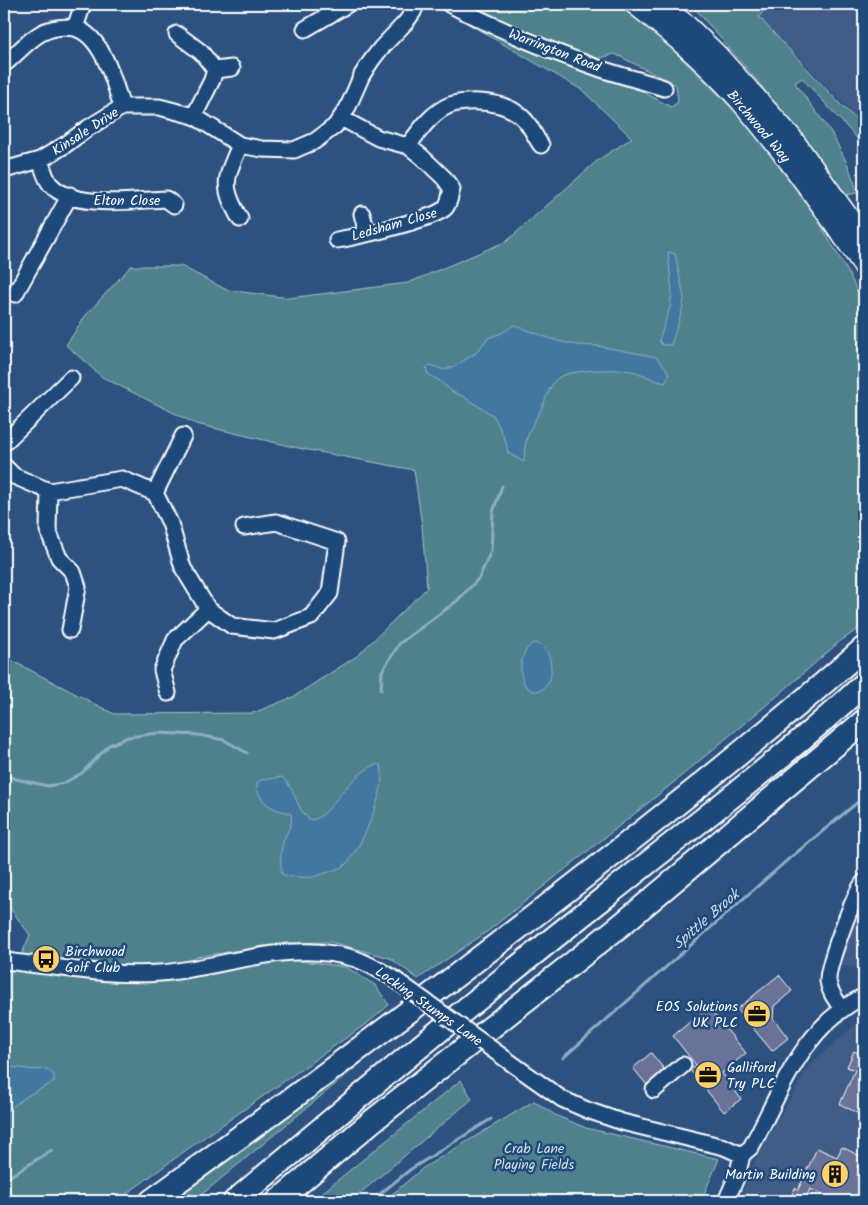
<svg xmlns="http://www.w3.org/2000/svg" width="868" height="1205" viewBox="0 0 868 1205" font-family="Kalam,sans-serif">
  <style>
    .built { fill: #405c87 }
    .green { fill: #4f818d; stroke: #a7c0c6 }
    .water { fill: #43789f; stroke: #8eaec5 }
    .lines { fill: none; stroke-linecap: round; stroke-linejoin: round }
    .stream { stroke: #8eaec5; stroke-width: 3 }
    .building { fill: #6a7297; stroke: #fff }
    .minor-casing { stroke: #fff; stroke-width: 19 }
    .major-casing { stroke: #fff; stroke-width: 22 }
    .highway-casing { stroke: #fff; stroke-width: 26 }
    .minor { stroke: #1f4a7a; stroke-width: 15 }
    .major { stroke: #1f4a7a; stroke-width: 19 }
    .highway { stroke: #1f4a7a; stroke-width: 22 }
    .minor-bridge-casing { stroke: #fff; stroke-width: 19; stroke-linecap: butt }
    .minor-bridge { stroke: #1f4a7a; stroke-width: 15 }
    .labels { text-anchor: middle; stroke-width: 5; stroke-linejoin: round; paint-order: stroke }
    .street-label { font-size: 14px; fill: #fff; stroke: #1f4a7a }
    .poi-label { font-size: 14px; fill: #fff; stroke: #1f4a7a; text-anchor: start }
    .park-label { font-size: 14px; fill: #d3e0e2; stroke: #1f4a7a }
    .water-label { font-size: 15px; font-style: italic; fill: #d0dde7; stroke: #1f4a7a }
  </style>
  <rect width="100%" height="100%" fill="#2e5280"/>
  <filter id="ink" filterUnits="userSpaceOnUse"><feTurbulence type="fractalNoise" baseFrequency=".02" numOctaves="2"/><feDisplacementMap in="SourceGraphic" scale="10" xChannelSelector="R" yChannelSelector="G"/><feConvolveMatrix kernelMatrix="1 2 1 2 8 2 1 2 1" color-interpolation-filters="sRGB"/></filter>
  <g filter="url(#ink)">
    <path class="built" d="M772 4H864V125L760 17Z
      M864 898V968L840 965 850 931Z
      M864 1017V1201H738L756 1158 810 1064Z"/>
    <path class="green" d="M459 4H479L486 8 488 4H622L663 40 746 122 795 181 848 272 864 305V625L839 642 782 692 668 787 488 931 418 979 390 958 331 942 285 943 196 957 192 974 257 963 295 960 346 967 375 985 389 1005 370 1021 185 1151 117 1201H4V966L16 967 30 935 4 900V654L11 660 114 714 253 713 293 697 357 656 427 588 422 526 414 470 298 448 196 424 102 377 66 345 86 315 131 266H181L227 290 289 298 408 283 507 241 598 160 632 138 582 90 465 22 640 90 671 107 678 102 676 85 615 54 593 60Z
      M691 4H770L759 17 842 106 864 126V146L802 78 795 83 831 132 848 165 858 193 845 195 759 83Z
      M419 1015 194 1201H160Z
      M461 1080 472 1099 351 1201H312Z
      M534 1101 555 1115 586 1128 719 1159 701 1201H384L423 1168Z"/>
    <path class="water" d="M668 252 675 254 684 298 682 311 671 345H663L659 341 670 307 672 293Z
      M514 325 557 341 577 345 597 346 620 350 656 357 666 368 669 375 665 383C654 381 646 375 636 372 622 368 569 369 558 378 550 384 547 396 543 405 531 430 525 431 524 462L508 453 506 442 494 416 464 397 451 391 440 381 428 374 426 368 430 365 444 370 455 366 476 353 488 338 502 333Z
      M534 643 541 645C550 653 551 661 551 673 551 686 536 699 525 685 517 673 521 649 534 643Z
      M378 764 381 766C388 787 361 850 345 865 342 868 317 876 313 877 306 878 288 877 282 874 280 862 280 848 285 837 289 828 293 823 291 814 285 811 280 811 275 809 264 804 256 794 257 783L261 780 282 777C296 789 296 810 310 820 326 819 336 797 347 787 355 778 367 767 378 764Z
      M4 1066 35 1070 47 1069 54 1075V1082L27 1096 4 1113Z"/>
    <g class="lines">
      <path class="stream" d="M381 690 382 671 400 643 457 601 479 578 491 551 493 512 502 486
        M4 775 16 779 48 786 64 783 82 773 109 745 128 737 158 733 198 735 224 740 247 753
        M563 1058 784 863 864 797
        M4 1180 52 1150
        M371 1201 411 1169 491 1119"/>
    </g>
    <path class="building" d="M779 975 792 991 774 1006 773 1018 788 1038 772 1051 737 1009Z
      M708 1007 746 1053 722 1073 741 1099 724 1112 690 1070 696 1065 673 1036Z
      M854 1051 862 1055 864 1051V1104L859 1114 840 1104 855 1070 847 1067Z
      M651 1053 664 1069 647 1085 633 1068Z
      M842 1147 862 1157 857 1167 864 1170V1201H836L810 1189 805 1201H789L795 1188 798 1190 817 1148 837 1157Z"/>
    <g class="lines">
      <g class="minor-casing">
        <path id="minor" d="M449 4C498 29 549 51 601 69 622 76 643 81 664 88
          M75 28C103 36 114 82 122 107
          M305 29 348 4
          M177 34 201 52 215 70 232 68
          M7 62C29 42 42 23 75 28L83 4
          M194 116 212 80 215 70
          M240 145C225 180 221 185 240 219
          M408 146C419 131 432 112 450 105 467 100 492 101 508 108 513 110 520 115 524 119 531 126 535 137 541 145
          M40 160C43 167 45 179 51 185 74 210 134 200 166 199L174 205
          M4 170 40 160 65 145 88 128 122 107H159L194 116 240 145 262 149 294 150 315 141 335 126 347 109 362 75 371 61 381 48 406 22 413 12 416 4
          M362 214 367 233
          M337 240C355 237 435 219 445 208 450 203 450 195 452 189L444 178 421 156 408 146 378 138 341 118
          M15 294 70 195
          M4 443 71 378
          M4 466 14 476 49 491 122 479 155 493 170 523 183 568 208 609 232 626 274 631 311 617 330 593 337 542 276 522 244 527
          M49 491 48 530 59 558 73 572 78 587 70 630
          M155 493 183 436
          M168 693 162 670 175 640 208 609
          M4 961C55 966 108 977 160 973 225 968 290 938 356 959 369 964 381 971 393 978
          M842 1009C837 1001 829 992 828 981 827 966 854 894 864 882
          M514 1065 562 1099 587 1110 622 1122 724 1147 742 1155
          M654 1090 683 1065
          M726 1201 737 1176 742 1155 751 1147C783 1089 801 1028 864 996"/>
      </g>
      <g class="major-casing">
        <path id="major" d="M634 4C671 33 707 64 738 99 784 152 824 209 864 267
          M660 4 686 24 718 55 791 136 864 238"/>
      </g>
      <g class="highway-casing">
        <path id="highway" d="M151 1201C292 1100 431 996 569 889 669 811 769 732 864 648
          M235 1201C357 1098 480 996 605 897 692 827 782 760 864 684
          M278 1201 371 1122 621 925 864 721"/>
      </g>
      <use href="#minor" class="minor"/>
      <use href="#major" class="major"/>
      <use href="#highway" class="highway"/>
      <g class="minor-bridge-casing">
        <path id="minor-bridge" d="M393 978 514 1065"/>
      </g>
      <use href="#minor-bridge" class="minor-bridge"/>
    </g>
  </g>
  <defs>
    <g id="bus-disc" transform="scale(1.4375)"><circle r="9.5" fill="#ffd166" stroke="#1f4a7a"/><path d="M-5-6H5V4H4V6H2V4H-2V6H-4V4H-5ZM-3.5-4V0h7V-4ZM-3.5 1.2v1.5H-2V1.2ZM2 1.2v1.5H3.5V1.2Z" fill="#111"/></g>
    <g id="office-disc" transform="scale(1.4375)"><circle r="9.5" fill="#ffd166" stroke="#1f4a7a"/><path d="M-6-3h4V-5.5h4V-3h4V5H-6ZM-1-4.5V-3h2v-1.5ZM-6 0V1H6V0Z" fill="#111"/></g>
    <g id="building-disc" transform="scale(1.4375)"><circle r="9.5" fill="#ffd166" stroke="#1f4a7a"/><path d="M-4-6H4V6H1V3H-1V6H-4ZM-2.5-4.3h1.7v1.8h-1.7ZM.8-4.3h1.7v1.8H.8ZM-2.5-1h1.7V.8h-1.7ZM.8-1h1.7V.8H.8Z" fill="#111"/></g>
  </defs>
  <g fill-rule="evenodd">
    <use href="#bus-disc" x="46" y="959"/>
    <use href="#office-disc" x="757" y="1014"/>
    <use href="#office-disc" x="708" y="1075"/>
    <use href="#building-disc" x="835" y="1174"/>
  </g>
  <g class="labels">
    <g class="street-label">
      <text transform="translate(555 50) rotate(21)" y="5">Warrington Road</text>
      <text transform="translate(759 126) rotate(50)" y="5">Birchwood Way</text>
      <text transform="translate(85 131) rotate(-33)" y="5">Kinsale Drive</text>
      <text x="127" y="205">Elton Close</text>
      <text transform="translate(394 224) rotate(-16)" y="5">Ledsham Close</text>
      <text transform="translate(429 1006) rotate(35)" y="5">Locking Stumps Lane</text>
    </g>
    <g class="poi-label">
      <text x="65" y="956">Birchwood<tspan x="65" dy="16">Golf Club</tspan></text>
      <text x="738" y="1011" text-anchor="end">EOS Solutions<tspan x="738" dy="16">UK PLC</tspan></text>
      <text x="727" y="1072">Galliford<tspan x="727" dy="16">Try PLC</tspan></text>
      <text x="816" y="1179" text-anchor="end">Martin Building</text>
    </g>
    <g class="park-label">
      <text x="534" y="1153">Crab Lane<tspan x="534" dy="16">Playing Fields</tspan></text>
    </g>
    <g class="water-label">
      <text transform="translate(706 919) rotate(-41)" y="5">Spittle Brook</text>
    </g>
  </g>
  <rect width="868" height="1205" fill="none" stroke="#1f4a7a" stroke-width="20"/>
  <rect x="10" y="10" width="848" height="1185" fill="none" stroke="#fff" stroke-width="2" filter="url(#ink)"/>
</svg>
